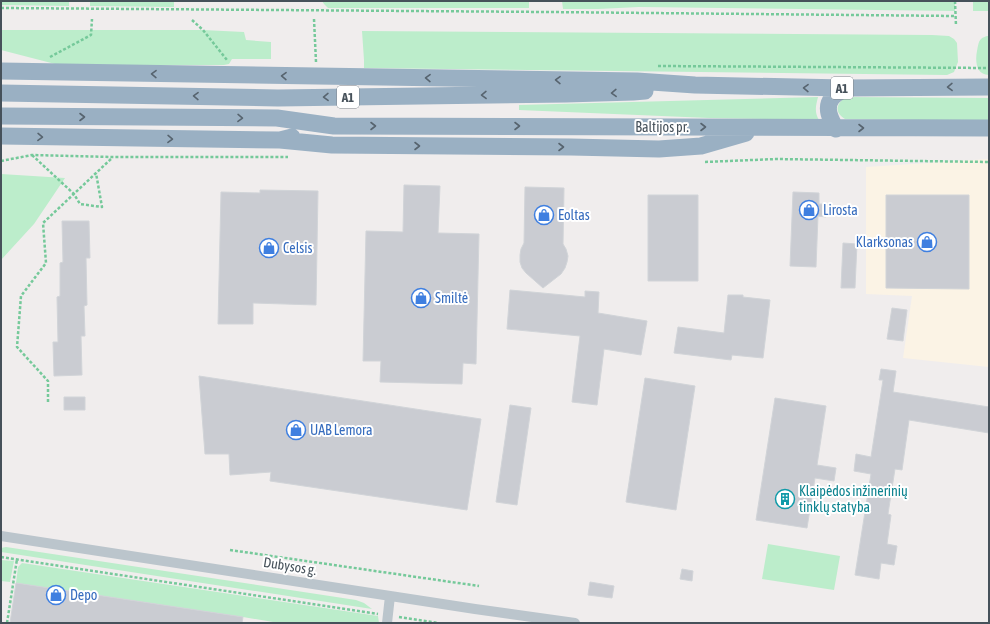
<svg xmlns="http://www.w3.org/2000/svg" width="990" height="624" viewBox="0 0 990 624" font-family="'Asap Condensed',sans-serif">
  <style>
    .commercial { fill: #fbf3e5 }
    .green { fill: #bcedcb }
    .building { fill: #caccd2; stroke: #d1d4d8 }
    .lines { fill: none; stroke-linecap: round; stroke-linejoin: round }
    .path { stroke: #75c99a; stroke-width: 2.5; stroke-dasharray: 3 2; stroke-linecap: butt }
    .minor { stroke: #bbc5cc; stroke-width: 10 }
    .trunk { stroke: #9ab0c3; stroke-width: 17 }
    .oneway { stroke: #57646f }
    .labels { text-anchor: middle; stroke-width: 4; stroke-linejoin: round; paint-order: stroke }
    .shield { fill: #fff; stroke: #7e858c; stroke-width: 1 }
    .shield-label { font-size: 13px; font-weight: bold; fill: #46515a }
    .street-label { font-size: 14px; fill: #46515a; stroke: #fff }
    .shop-label { font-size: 14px; fill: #366cbe; stroke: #fff; text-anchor: start }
    .culture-label { font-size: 14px; fill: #0d838f; stroke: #fff; text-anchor: start }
  </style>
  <rect width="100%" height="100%" fill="#f0eded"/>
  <path class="commercial" d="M989 159V367L903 358 912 296 866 294V167Z"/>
  <path class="green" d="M1 1H69V6L1 5Z
    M90 1H174V7L90 6Z
    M322 1H529V8H328L324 4Z
    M562 1H955V11L639 7 598 9H563Z
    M973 1H989V11H973Z
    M1 30H203L244 32 246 40 271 42V59H232L229 64 224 65H59L1 50Z
    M362 31 932 35 949 36 954 39 957 43 958 62 954 72 947 75 364 68V60Z
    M987 36H989V75C976 75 975 61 977 51 978 47 978 42 981 39 983 37 985 37 987 36Z
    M818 97C816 105 814 112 819 120L709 118 519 110V105Z
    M846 97 989 98V121L845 119C834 112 836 104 846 97Z
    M1 174 65 178 34 224 1 260Z
    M768 544 840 556 834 590 762 579Z
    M6 547 356 600 364 603 372 609 1 552V548Z
    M1 560 14 561 10 582 1 581Z
    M22 563 378 616 379 623H279L243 617 16 583 18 567Z"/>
  <path class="building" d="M404 185 440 186 438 233 479 234 476 364 463 363 462 384 380 382 381 361H363L366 231 403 232Z
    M525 187 564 188 563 244 566 249 568 256 567 262 565 268 561 274 543 288 526 273 522 268 520 262V255L521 249 524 243Z
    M260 190 318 191 316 305 253 303V324H218L221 192 260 193Z
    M793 192 819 193V204H827L826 217 818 216 816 267 790 266Z
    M648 195H698V281H648Z
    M886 195H969V289L886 288Z
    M62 221H89L90 258H86L87 305 84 306 85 336H81L82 375 54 376 53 342H58L57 297 60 296V263L63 262Z
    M843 243 857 244 855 288H841Z
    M510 290 585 297V291L599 292 598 313 647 321 641 355 604 349 597 405 572 402 580 336 507 329Z
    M728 295H743V297L770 300 763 358 732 355 731 360 674 353 678 327 724 333Z
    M892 308 907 310 903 341 887 339Z
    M881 369 896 371 893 392 989 407V433L909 420 902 470 895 469 888 514 891 515 887 544 897 546 894 565 881 563 879 579 855 575 871 474 854 471 856 454 871 457 883 380H879Z
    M199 376 481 419 467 510 270 481 271 472 230 475 229 454H205Z
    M645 378 695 386 676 510 626 502Z
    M64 397H85V410H64Z
    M775 398 826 406 817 465 836 468 834 481 815 478 807 528 756 520Z
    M510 405 531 408 517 505 496 502Z
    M682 569 693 571 692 581 680 579Z
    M590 582 614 586 612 598 588 595Z
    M16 583 243 617 242 623H10Z"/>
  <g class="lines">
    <path class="path" d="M955 1 956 26
      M1 8 548 12 956 16
      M314 19 316 62
      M192 20 203 30 227 60
      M50 57 91 35 92 19
      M658 66 989 68
      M32 155 74 194 80 204 102 207 96 173
      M1 161 32 155 112 157H288
      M705 162 776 159 989 162
      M48 402V381L17 347 21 296 46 263 43 223 112 158
      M230 550 479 586
      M1 557 378 614
      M399 617 438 623
      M7 623 17 559"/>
    <path class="minor" d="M1 536 475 609 575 623
      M387 623 390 596"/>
    <path class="trunk" d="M1 71 317 76 637 81 695 85 845 88 989 87
      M1 93 278 98 566 94 633 92 645 91
      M1 116 277 118 334 126 989 128
      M836 129C831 120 824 108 832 98 835 94 841 91 845 88
      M1 136 280 140 292 137
      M280 140 332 145 571 147 659 149 701 146 746 133"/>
  </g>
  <defs><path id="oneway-chevron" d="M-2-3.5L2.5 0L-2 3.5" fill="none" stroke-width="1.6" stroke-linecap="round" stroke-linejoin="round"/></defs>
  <g class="oneway">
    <use href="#oneway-chevron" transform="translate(154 74) rotate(-179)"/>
    <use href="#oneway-chevron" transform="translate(284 76) rotate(-179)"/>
    <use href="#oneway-chevron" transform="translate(428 78) rotate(-179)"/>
    <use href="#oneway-chevron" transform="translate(558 80) rotate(-179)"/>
    <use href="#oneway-chevron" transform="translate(950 87) rotate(179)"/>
    <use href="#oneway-chevron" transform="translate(806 88) rotate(-179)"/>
    <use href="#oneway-chevron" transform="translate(614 93) rotate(178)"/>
    <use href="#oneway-chevron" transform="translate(484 95) rotate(179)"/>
    <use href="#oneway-chevron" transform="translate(196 96) rotate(-179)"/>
    <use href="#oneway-chevron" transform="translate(326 97) rotate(179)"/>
    <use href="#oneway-chevron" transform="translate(82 117)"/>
    <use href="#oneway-chevron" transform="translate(240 118) rotate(1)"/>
    <use href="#oneway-chevron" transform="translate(373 126)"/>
    <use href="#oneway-chevron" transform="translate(517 126)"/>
    <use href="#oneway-chevron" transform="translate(703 127)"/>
    <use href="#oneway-chevron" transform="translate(861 128)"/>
    <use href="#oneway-chevron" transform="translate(40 137) rotate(1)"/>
    <use href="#oneway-chevron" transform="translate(170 139) rotate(1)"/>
    <use href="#oneway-chevron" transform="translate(417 146)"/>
    <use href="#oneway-chevron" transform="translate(561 147)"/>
  </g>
  <defs>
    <g id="shop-ring" transform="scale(1)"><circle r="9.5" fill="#fff" stroke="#3f7fe0" stroke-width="1.5"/><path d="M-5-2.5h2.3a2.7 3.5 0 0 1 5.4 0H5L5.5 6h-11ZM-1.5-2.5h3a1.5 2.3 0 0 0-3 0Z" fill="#3f7fe0"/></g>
    <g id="building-ring" transform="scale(1)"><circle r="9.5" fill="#fff" stroke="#0f9aa8" stroke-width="1.5"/><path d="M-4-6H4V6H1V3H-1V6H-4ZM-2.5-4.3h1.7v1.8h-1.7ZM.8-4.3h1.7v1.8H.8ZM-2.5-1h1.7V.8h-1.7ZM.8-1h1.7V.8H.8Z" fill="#0f9aa8"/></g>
  </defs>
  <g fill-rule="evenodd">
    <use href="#shop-ring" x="809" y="210"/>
    <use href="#shop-ring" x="544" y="215"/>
    <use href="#shop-ring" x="927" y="242"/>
    <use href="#shop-ring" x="269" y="248"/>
    <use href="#shop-ring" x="421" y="298"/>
    <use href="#shop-ring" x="296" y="430"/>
    <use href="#building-ring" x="785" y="499"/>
    <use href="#shop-ring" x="56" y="595"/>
  </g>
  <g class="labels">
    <g class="shield">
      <rect x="831" y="77" width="22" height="22" rx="3"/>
      <rect x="337" y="86" width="22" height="22" rx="3"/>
    </g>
    <g class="shield-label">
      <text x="842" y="93">A1</text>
      <text x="348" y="102">A1</text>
    </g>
    <g class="street-label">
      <text x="662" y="132">Baltijos pr.</text>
      <text transform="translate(290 566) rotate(9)" y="5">Dubysos g.</text>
    </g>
    <g class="shop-label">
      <text x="823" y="215">Lirosta</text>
      <text x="558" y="220">Eoltas</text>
      <text x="913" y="247" text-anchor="end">Klarksonas</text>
      <text x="283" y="253">Celsis</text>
      <text x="435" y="303">Smiltė</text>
      <text x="310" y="435">UAB Lemora</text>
      <text x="70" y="600">Depo</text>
    </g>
    <g class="culture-label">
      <text x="799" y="496">Klaipėdos inžinerinių<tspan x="799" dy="16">tinklų statyba</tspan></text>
    </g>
  </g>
  <rect width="990" height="624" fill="none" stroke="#46515a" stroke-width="4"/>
</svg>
